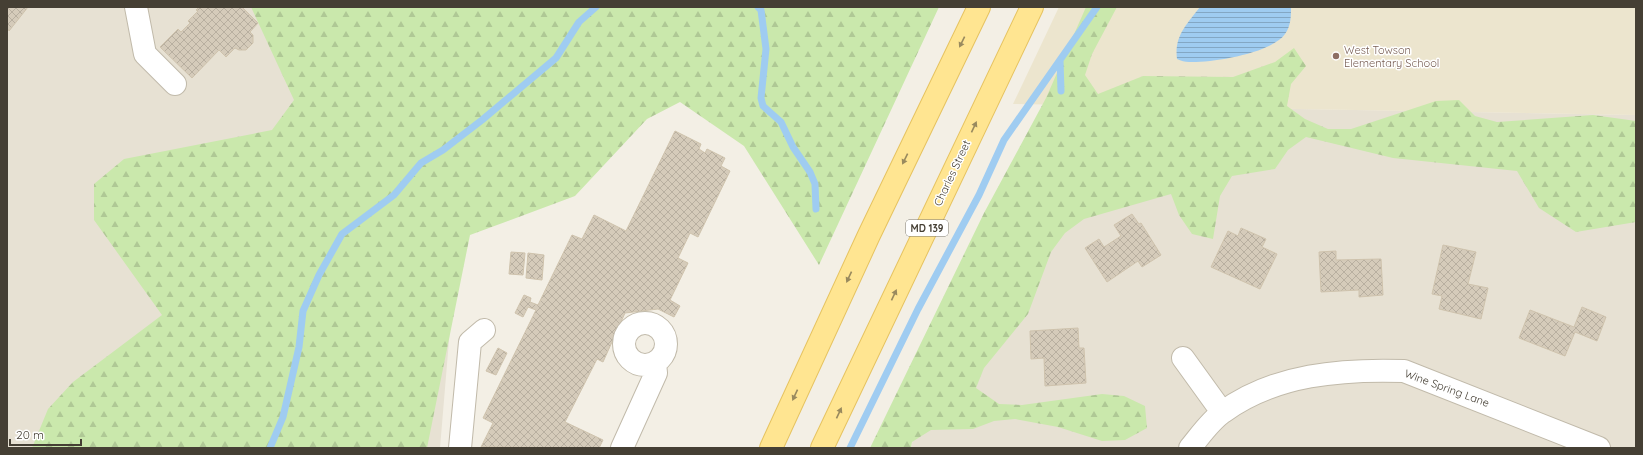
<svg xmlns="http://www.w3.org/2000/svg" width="1643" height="455" viewBox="0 0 1643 455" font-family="Quicksand,sans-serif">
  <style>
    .residential { fill: #e7e1d3 }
    .education { fill: #ece5ce }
    .forest { fill: url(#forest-firs) }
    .water { fill: url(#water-rules) }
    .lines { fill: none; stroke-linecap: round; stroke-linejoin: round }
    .stream { stroke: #9fccf1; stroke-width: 7 }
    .building { fill: url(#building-cross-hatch); stroke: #cfc3ad }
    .minor-casing { stroke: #c1baaa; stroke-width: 24 }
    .major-casing { stroke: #e6c360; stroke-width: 24 }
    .minor { stroke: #fff; stroke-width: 22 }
    .major { stroke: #ffe591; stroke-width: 22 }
    .oneway { fill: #998a5e }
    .education-dot { fill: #8d6e63; stroke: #fff; stroke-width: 1.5 }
    .labels { text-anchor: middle; stroke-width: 3; stroke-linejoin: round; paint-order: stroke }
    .shield { fill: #fff; stroke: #7d7971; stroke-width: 1 }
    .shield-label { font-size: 10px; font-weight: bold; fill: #453f34 }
    .education-label { font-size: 11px; fill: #785e54; stroke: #fff; text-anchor: start }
    .street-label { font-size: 11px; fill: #453f34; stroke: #fff }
  </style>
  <defs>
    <pattern id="forest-firs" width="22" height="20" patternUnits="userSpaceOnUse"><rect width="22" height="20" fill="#cae8ac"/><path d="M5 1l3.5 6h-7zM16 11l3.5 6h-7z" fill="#afc895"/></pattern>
    <pattern id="water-rules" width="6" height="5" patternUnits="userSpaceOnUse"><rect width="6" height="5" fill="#9fccf1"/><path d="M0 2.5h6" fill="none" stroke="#83a7c4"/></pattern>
    <pattern id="building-cross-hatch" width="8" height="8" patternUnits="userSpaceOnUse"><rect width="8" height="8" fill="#d5cbba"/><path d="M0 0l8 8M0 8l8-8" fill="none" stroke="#b8afa0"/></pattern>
  </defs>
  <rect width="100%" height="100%" fill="#f3efe5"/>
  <path class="residential" d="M7 7H491L459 221 440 448H7Z
    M1067 105 1636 115V448H911L918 416Z"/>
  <path class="education" d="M1059 7H1636V115L1013 104Z"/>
  <path class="forest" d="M251 7H939L819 265 744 146 680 102 647 119 575 196 470 235 427 448H32L48 409 73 382 162 315 94 220V184L124 159 272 130 294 100Z
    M1086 7H1117L1092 54 1085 75 1098 94 1143 76 1233 77 1275 62 1294 48 1306 66 1291 84 1287 106 1305 119 1328 129H1351L1436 101 1459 100 1475 116 1497 122 1593 115 1636 121V222L1576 232 1539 208 1517 171 1393 158 1306 137 1288 150 1275 169 1232 176 1220 196 1213 239 1192 234 1179 215 1171 194 1084 219 1065 233 1051 252 1028 314 984 368 976 388 999 404 1022 405 1102 394 1124 396 1145 406 1147 428 1125 440 1102 441 1058 427 1015 419 994 421 973 429 931 430 912 442 911 448H870L984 213 1046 98Z"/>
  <path class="water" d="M1200 7H1291C1291 16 1291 26 1285 34 1272 53 1212 63 1189 62 1185 62 1181 61 1177 59 1174 36 1187 24 1200 7Z"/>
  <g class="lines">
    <path class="stream" d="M758 7 761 10 766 49 761 98 763 106 781 122 793 147 810 172 815 184 816 209
      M1060 60 1061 91
      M270 448 283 417 299 347 303 311 319 275 342 234 394 195 421 163 443 150 482 120 556 58 579 22 596 7
      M850 448 918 309 979 195 1004 140 1097 7"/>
  </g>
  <path class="building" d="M7 7H28L9 31 8 29 7 30Z
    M199 7H242L258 23 250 32 253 35V43L246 50H239L235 48 226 57 219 50 192 78 160 47 178 29 181 32 190 23 188 21 198 11 196 10Z
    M675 131 701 144 699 149 705 153 707 149 725 158 721 166 730 171 698 237 690 233 678 258 688 263 670 300 680 306 674 317 658 309 625 313 603 362 597 359 565 422 603 440 599 448 481 447 493 423 483 418 536 310 528 307 523 317 515 313 524 295 531 298 530 302 538 305 572 235 582 239 594 215 626 231Z
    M1132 214 1139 224 1141 223 1161 255 1142 267 1138 261 1107 282 1085 248 1099 239 1104 247 1121 236 1114 225Z
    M1241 228 1266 239 1262 247 1277 254 1260 289 1211 267 1228 231 1238 236Z
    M1443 245 1476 252 1468 284 1488 288 1481 319 1439 309 1442 296 1432 294Z
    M1336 251V260L1381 259 1383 295 1359 297V290L1321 292 1319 252Z
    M511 252 525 253 523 275 509 274Z
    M528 253 544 255 542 280 526 278Z
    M1582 307 1606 317 1597 341 1575 332 1565 356 1519 338 1530 310 1574 327Z
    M1078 328 1079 348H1084L1086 383 1045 386 1044 358 1031 359 1030 331Z
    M498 348 507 353 496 375 486 371Z"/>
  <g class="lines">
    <g class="minor-casing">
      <path id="minor" d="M136 7 145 54 175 84
        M624 344a21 21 0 1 1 42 0a21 21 0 1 1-42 0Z
        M1183 358 1222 412
        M460 448 470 342 484 330
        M622 448 656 373 655 363
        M1190 448C1200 436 1210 421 1223 412 1275 374 1342 369 1404 371L1599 448"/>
    </g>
    <g class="major-casing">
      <path id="major" d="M771 448 869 235 979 7
        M822 448 1032 7"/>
    </g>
    <use href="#minor" class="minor"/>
    <use href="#major" class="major"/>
  </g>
  <defs><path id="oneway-solid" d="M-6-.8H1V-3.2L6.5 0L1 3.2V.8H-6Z"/></defs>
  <g class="oneway">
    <use href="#oneway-solid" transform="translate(962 42) rotate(116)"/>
    <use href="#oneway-solid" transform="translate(974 127) rotate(-65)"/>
    <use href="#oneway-solid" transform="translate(905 159) rotate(116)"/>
    <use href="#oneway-solid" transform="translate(849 277) rotate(115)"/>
    <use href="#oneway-solid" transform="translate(894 295) rotate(-65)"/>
    <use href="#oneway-solid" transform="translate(795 395) rotate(115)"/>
    <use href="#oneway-solid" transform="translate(839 413) rotate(-65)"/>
  </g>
  <circle class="education-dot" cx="1336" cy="56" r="4"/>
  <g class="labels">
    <rect class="shield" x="906" y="220" width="42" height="16" rx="3"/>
    <g class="shield-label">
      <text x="927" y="232">MD 139</text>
    </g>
    <g class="education-label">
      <text x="1344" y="54">West Towson<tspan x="1344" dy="13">Elementary School</tspan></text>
    </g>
    <g class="street-label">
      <text transform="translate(952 173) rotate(-65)" y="4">Charles Street</text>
      <text transform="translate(1447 388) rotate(20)" y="4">Wine Spring Lane</text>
    </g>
  </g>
  <rect width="1643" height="455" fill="none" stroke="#453f34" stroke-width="16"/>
  <path d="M10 439v6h71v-6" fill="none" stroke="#453f34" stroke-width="2"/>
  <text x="16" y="439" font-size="12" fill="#453f34" stroke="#ffffff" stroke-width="3" paint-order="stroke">20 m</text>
</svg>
